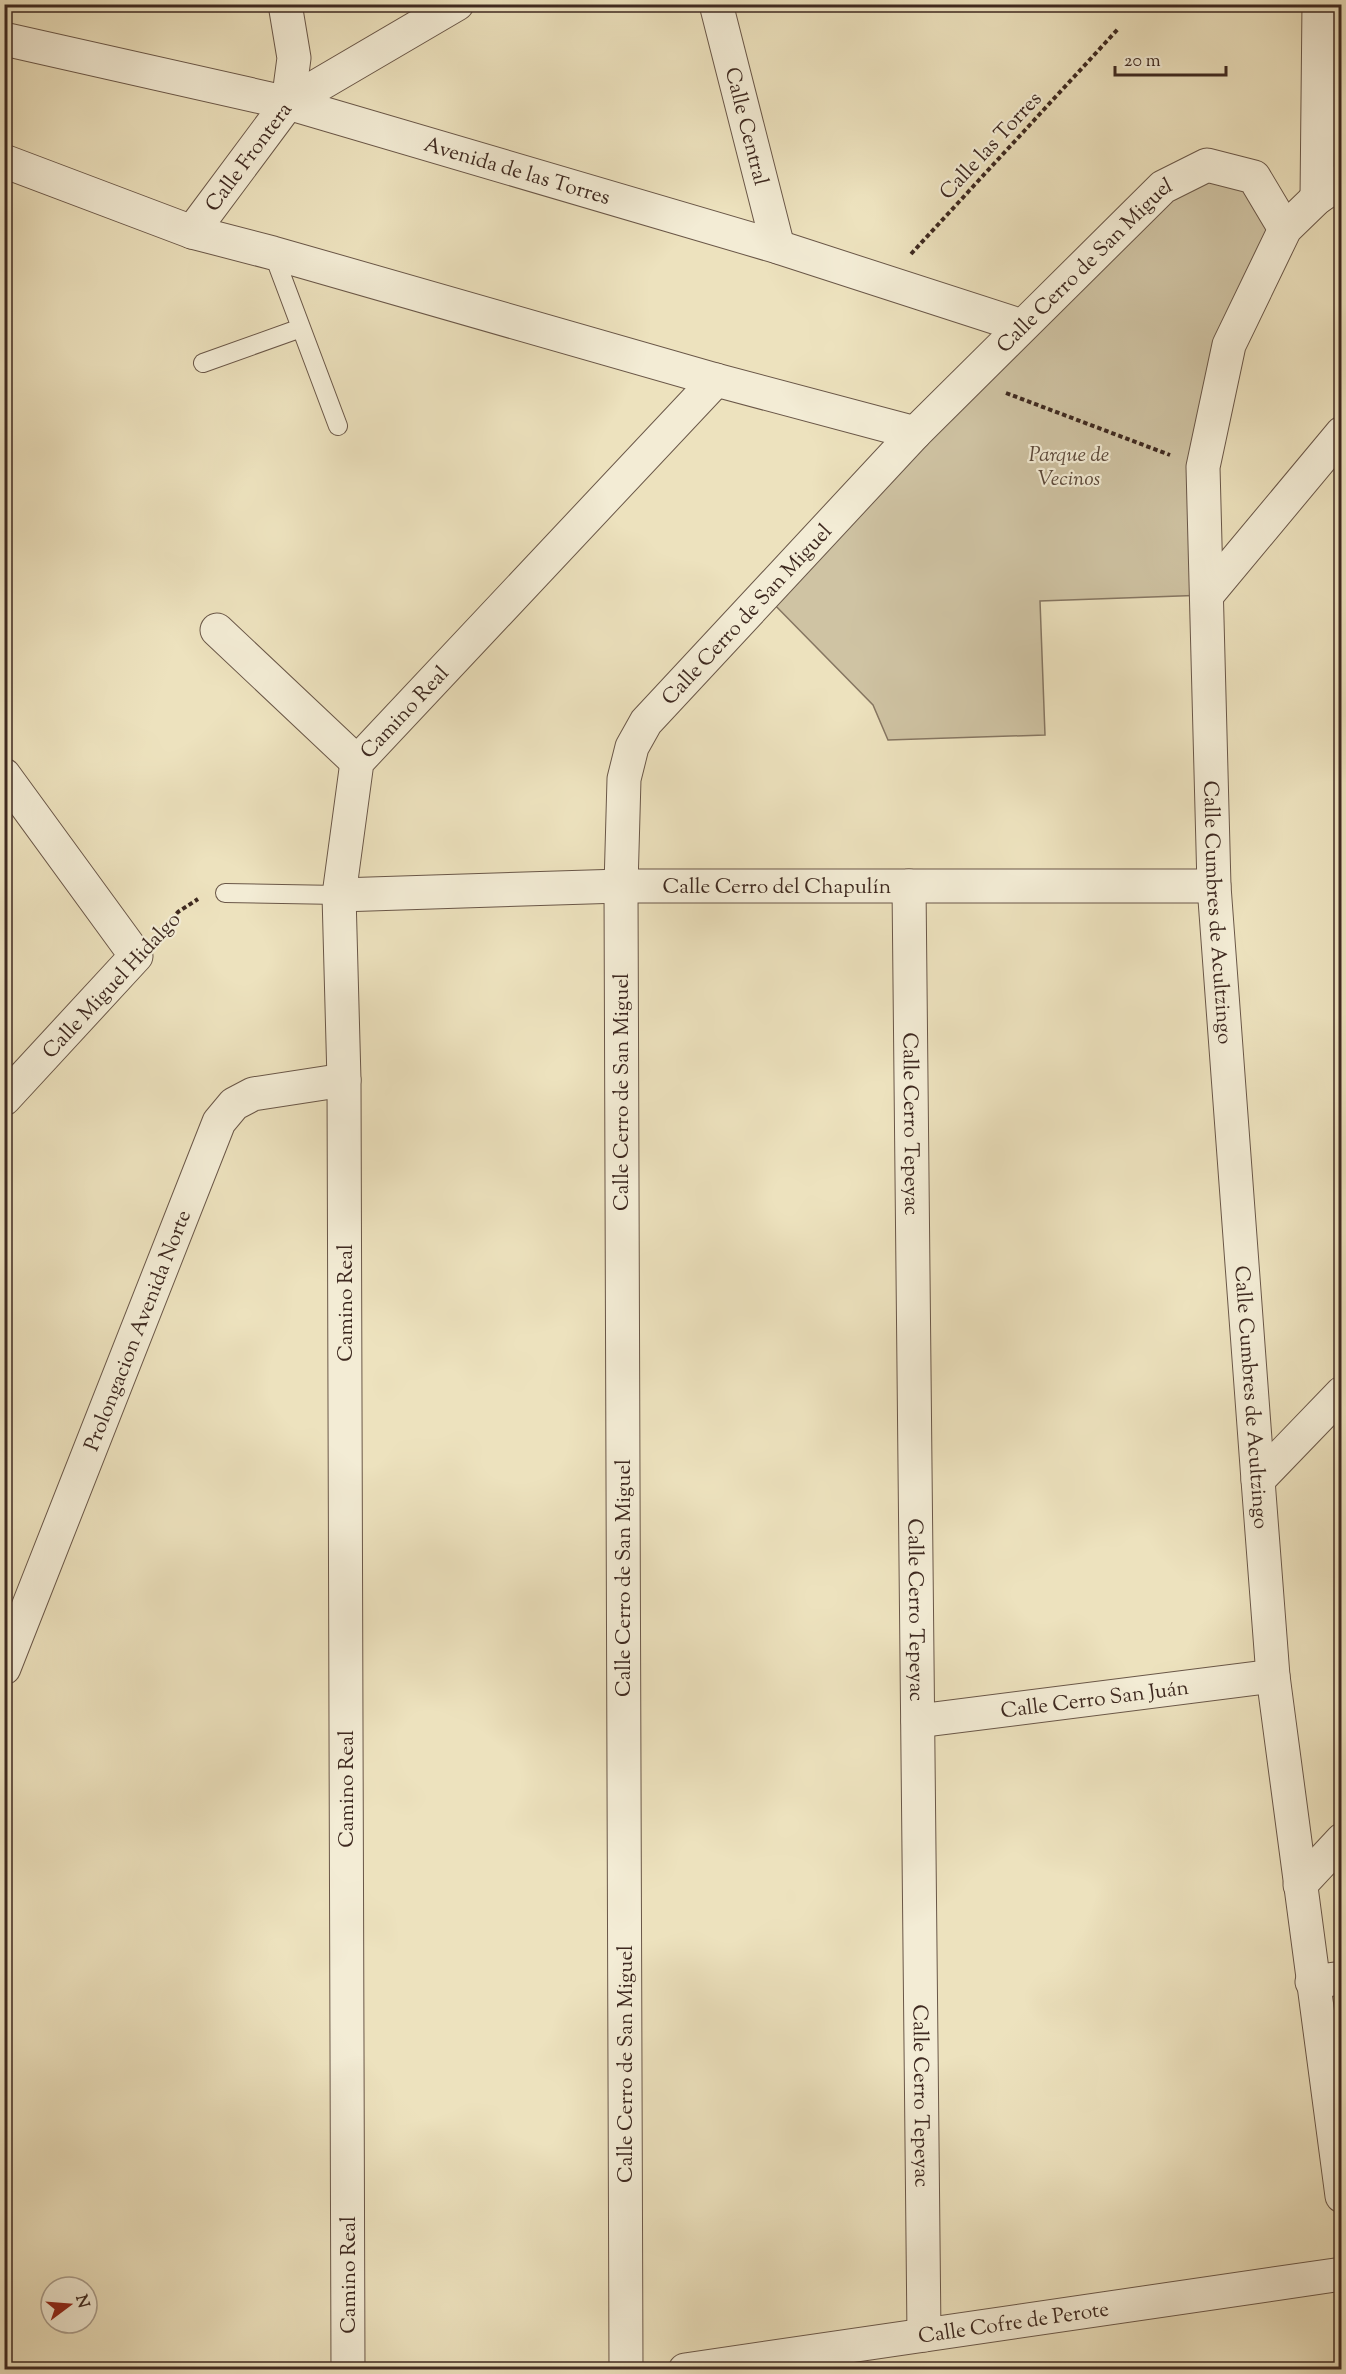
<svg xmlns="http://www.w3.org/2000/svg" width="1346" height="2374" viewBox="0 0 1346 2374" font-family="'Sorts Mill Goudy',serif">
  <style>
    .green { fill: #cfc3a3; stroke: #867662; stroke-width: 1.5 }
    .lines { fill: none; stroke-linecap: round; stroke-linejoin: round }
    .service-casing { stroke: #6a5748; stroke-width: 20 }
    .minor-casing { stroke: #6a5748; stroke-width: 35 }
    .tertiary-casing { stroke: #6a5748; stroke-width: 35 }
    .path { stroke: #3e2920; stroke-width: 4; stroke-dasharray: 4.5 3; stroke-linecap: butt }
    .service { stroke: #f3ecd5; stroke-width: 18 }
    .minor { stroke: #f3ecd5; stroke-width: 33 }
    .tertiary { stroke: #f3ecd5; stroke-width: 33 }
    .labels { text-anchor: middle; stroke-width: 4.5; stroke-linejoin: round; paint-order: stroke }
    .street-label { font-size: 21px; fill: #3e2920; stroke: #f3ecd5 }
    .park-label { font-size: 21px; font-style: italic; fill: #5b483a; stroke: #f3ecd5 }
  </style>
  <rect width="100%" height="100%" fill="#ede2be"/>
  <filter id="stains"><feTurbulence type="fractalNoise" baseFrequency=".00333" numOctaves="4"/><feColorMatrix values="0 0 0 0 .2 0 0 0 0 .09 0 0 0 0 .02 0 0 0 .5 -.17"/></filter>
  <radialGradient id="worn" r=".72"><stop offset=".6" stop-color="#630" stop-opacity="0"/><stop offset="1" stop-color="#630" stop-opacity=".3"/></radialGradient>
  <path class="green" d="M1254 177 1285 229 1229 366 1207 595 1040 601 1045 735 888 740 873 705 765 595 1163 187Z"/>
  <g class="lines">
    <g class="service-casing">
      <path id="service" d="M273 253 338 426
        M203 363 301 328
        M225 893 339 895"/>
    </g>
    <g class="minor-casing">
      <g id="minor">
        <path id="s1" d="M716 4 778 247"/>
        <path d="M288 103 457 4"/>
        <path id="s2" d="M192 232 288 103 294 58 285 4"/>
        <path d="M217 630 357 762"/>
        <path d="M4 775 136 956 4 1099"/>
        <path id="s3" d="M909 886 924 2335"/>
        <path id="s4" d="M339 895 621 886H1214"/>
        <path d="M1258 1480 1342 1393"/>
        <path id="s5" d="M4 1668 219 1122 234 1104 253 1094 344 1080"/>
        <path id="s6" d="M918 1721 1273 1676"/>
        <path d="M1300 1885 1342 1840"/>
        <path d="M1312 1982 1342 1978"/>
        <path id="s7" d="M348 2370 344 1080 339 895 357 762 716 380"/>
        <path id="s8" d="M626 2370 621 886 624 779 632 747 646 722 915 433"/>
        <path id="s9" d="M685 2370 1342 2274"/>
      </g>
    </g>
    <g class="tertiary-casing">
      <g id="tertiary">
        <path id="s10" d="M4 39 288 103 778 247 1022 326"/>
        <path id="s11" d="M4 161 192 232 273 253 716 380 915 433 1163 187 1207 165 1254 177 1285 229"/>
        <path id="s12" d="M1342 181 1317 198 1285 229 1229 345 1203 467 1214 886 1258 1480 1273 1676 1342 2196"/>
        <path d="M1317 198 1319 4"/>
        <path d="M1207 595 1342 433"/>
      </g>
    </g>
    <path class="path" d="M911 254 1118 29
      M1006 393 1170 455
      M161 930 178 912 198 899"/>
    <use href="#service" class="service"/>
    <use href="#minor" class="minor"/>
    <use href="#tertiary" class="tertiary"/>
  </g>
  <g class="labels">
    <g class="street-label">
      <text dy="7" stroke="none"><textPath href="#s1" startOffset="126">Calle Central</textPath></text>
      <text transform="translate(990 145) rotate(-47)" y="7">Calle las Torres</text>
      <text dy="7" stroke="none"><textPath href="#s2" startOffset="94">Calle Frontera</textPath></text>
      <text dy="7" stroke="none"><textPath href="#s10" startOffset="530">Avenida de las Torres</textPath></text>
      <text dy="7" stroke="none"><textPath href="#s11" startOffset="1190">Calle Cerro de San Miguel</textPath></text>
      <text dy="7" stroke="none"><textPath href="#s8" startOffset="1800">Calle Cerro de San Miguel</textPath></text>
      <text dy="7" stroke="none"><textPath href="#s7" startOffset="1678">Camino Real</textPath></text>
      <text dy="7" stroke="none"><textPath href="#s4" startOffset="438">Calle Cerro del Chapulín</textPath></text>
      <text dy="7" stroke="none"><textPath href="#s12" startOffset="774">Calle Cumbres de Acultzingo</textPath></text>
      <text transform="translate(111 985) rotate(-47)" y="7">Calle Miguel Hidalgo</text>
      <text transform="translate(621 1092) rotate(-90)" y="7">Calle Cerro de San Miguel</text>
      <text dy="7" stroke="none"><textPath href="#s3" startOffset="238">Calle Cerro Tepeyac</textPath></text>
      <text transform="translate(345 1303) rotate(-90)" y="7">Camino Real</text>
      <text dy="7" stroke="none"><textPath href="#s5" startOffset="363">Prolongacion Avenida Norte</textPath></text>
      <text dy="7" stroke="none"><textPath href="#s12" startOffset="1260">Calle Cumbres de Acultzingo</textPath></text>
      <text transform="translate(623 1578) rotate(-90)" y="7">Calle Cerro de San Miguel</text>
      <text dy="7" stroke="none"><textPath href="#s3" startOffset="724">Calle Cerro Tepeyac</textPath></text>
      <text dy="7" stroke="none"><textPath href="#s6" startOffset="178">Calle Cerro San Juán</textPath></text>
      <text transform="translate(346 1789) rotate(-90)" y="7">Camino Real</text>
      <text transform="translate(625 2064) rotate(-90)" y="7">Calle Cerro de San Miguel</text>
      <text dy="7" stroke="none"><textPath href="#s3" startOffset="1210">Calle Cerro Tepeyac</textPath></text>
      <text transform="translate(348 2275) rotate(-90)" y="7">Camino Real</text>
      <text dy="7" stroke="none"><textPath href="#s9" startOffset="332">Calle Cofre de Perote</textPath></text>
    </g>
    <g class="park-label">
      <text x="1069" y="461">Parque de<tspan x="1069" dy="24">Vecinos</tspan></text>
    </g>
  </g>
  <rect width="1346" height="2374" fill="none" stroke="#ede2be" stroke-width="24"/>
  <rect x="6" y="6" width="1334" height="2362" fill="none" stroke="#3e2920" stroke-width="3"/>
  <rect x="12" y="12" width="1322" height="2350" fill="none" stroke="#3e2920" stroke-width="1.5"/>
  <g transform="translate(69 2305) rotate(74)"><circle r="28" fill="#f3ecd5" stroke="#ab9e8d" stroke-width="1.5"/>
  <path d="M0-4.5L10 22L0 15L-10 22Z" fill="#8f2418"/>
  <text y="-9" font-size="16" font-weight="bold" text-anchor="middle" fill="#3e2920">N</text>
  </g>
  <path d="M1115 66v9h111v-9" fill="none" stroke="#3e2920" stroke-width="3"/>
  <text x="1124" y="66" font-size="18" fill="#3e2920" stroke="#f3ecd5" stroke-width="4.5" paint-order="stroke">20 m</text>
  <rect width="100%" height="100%" filter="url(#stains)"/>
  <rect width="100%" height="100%" fill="url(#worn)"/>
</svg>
